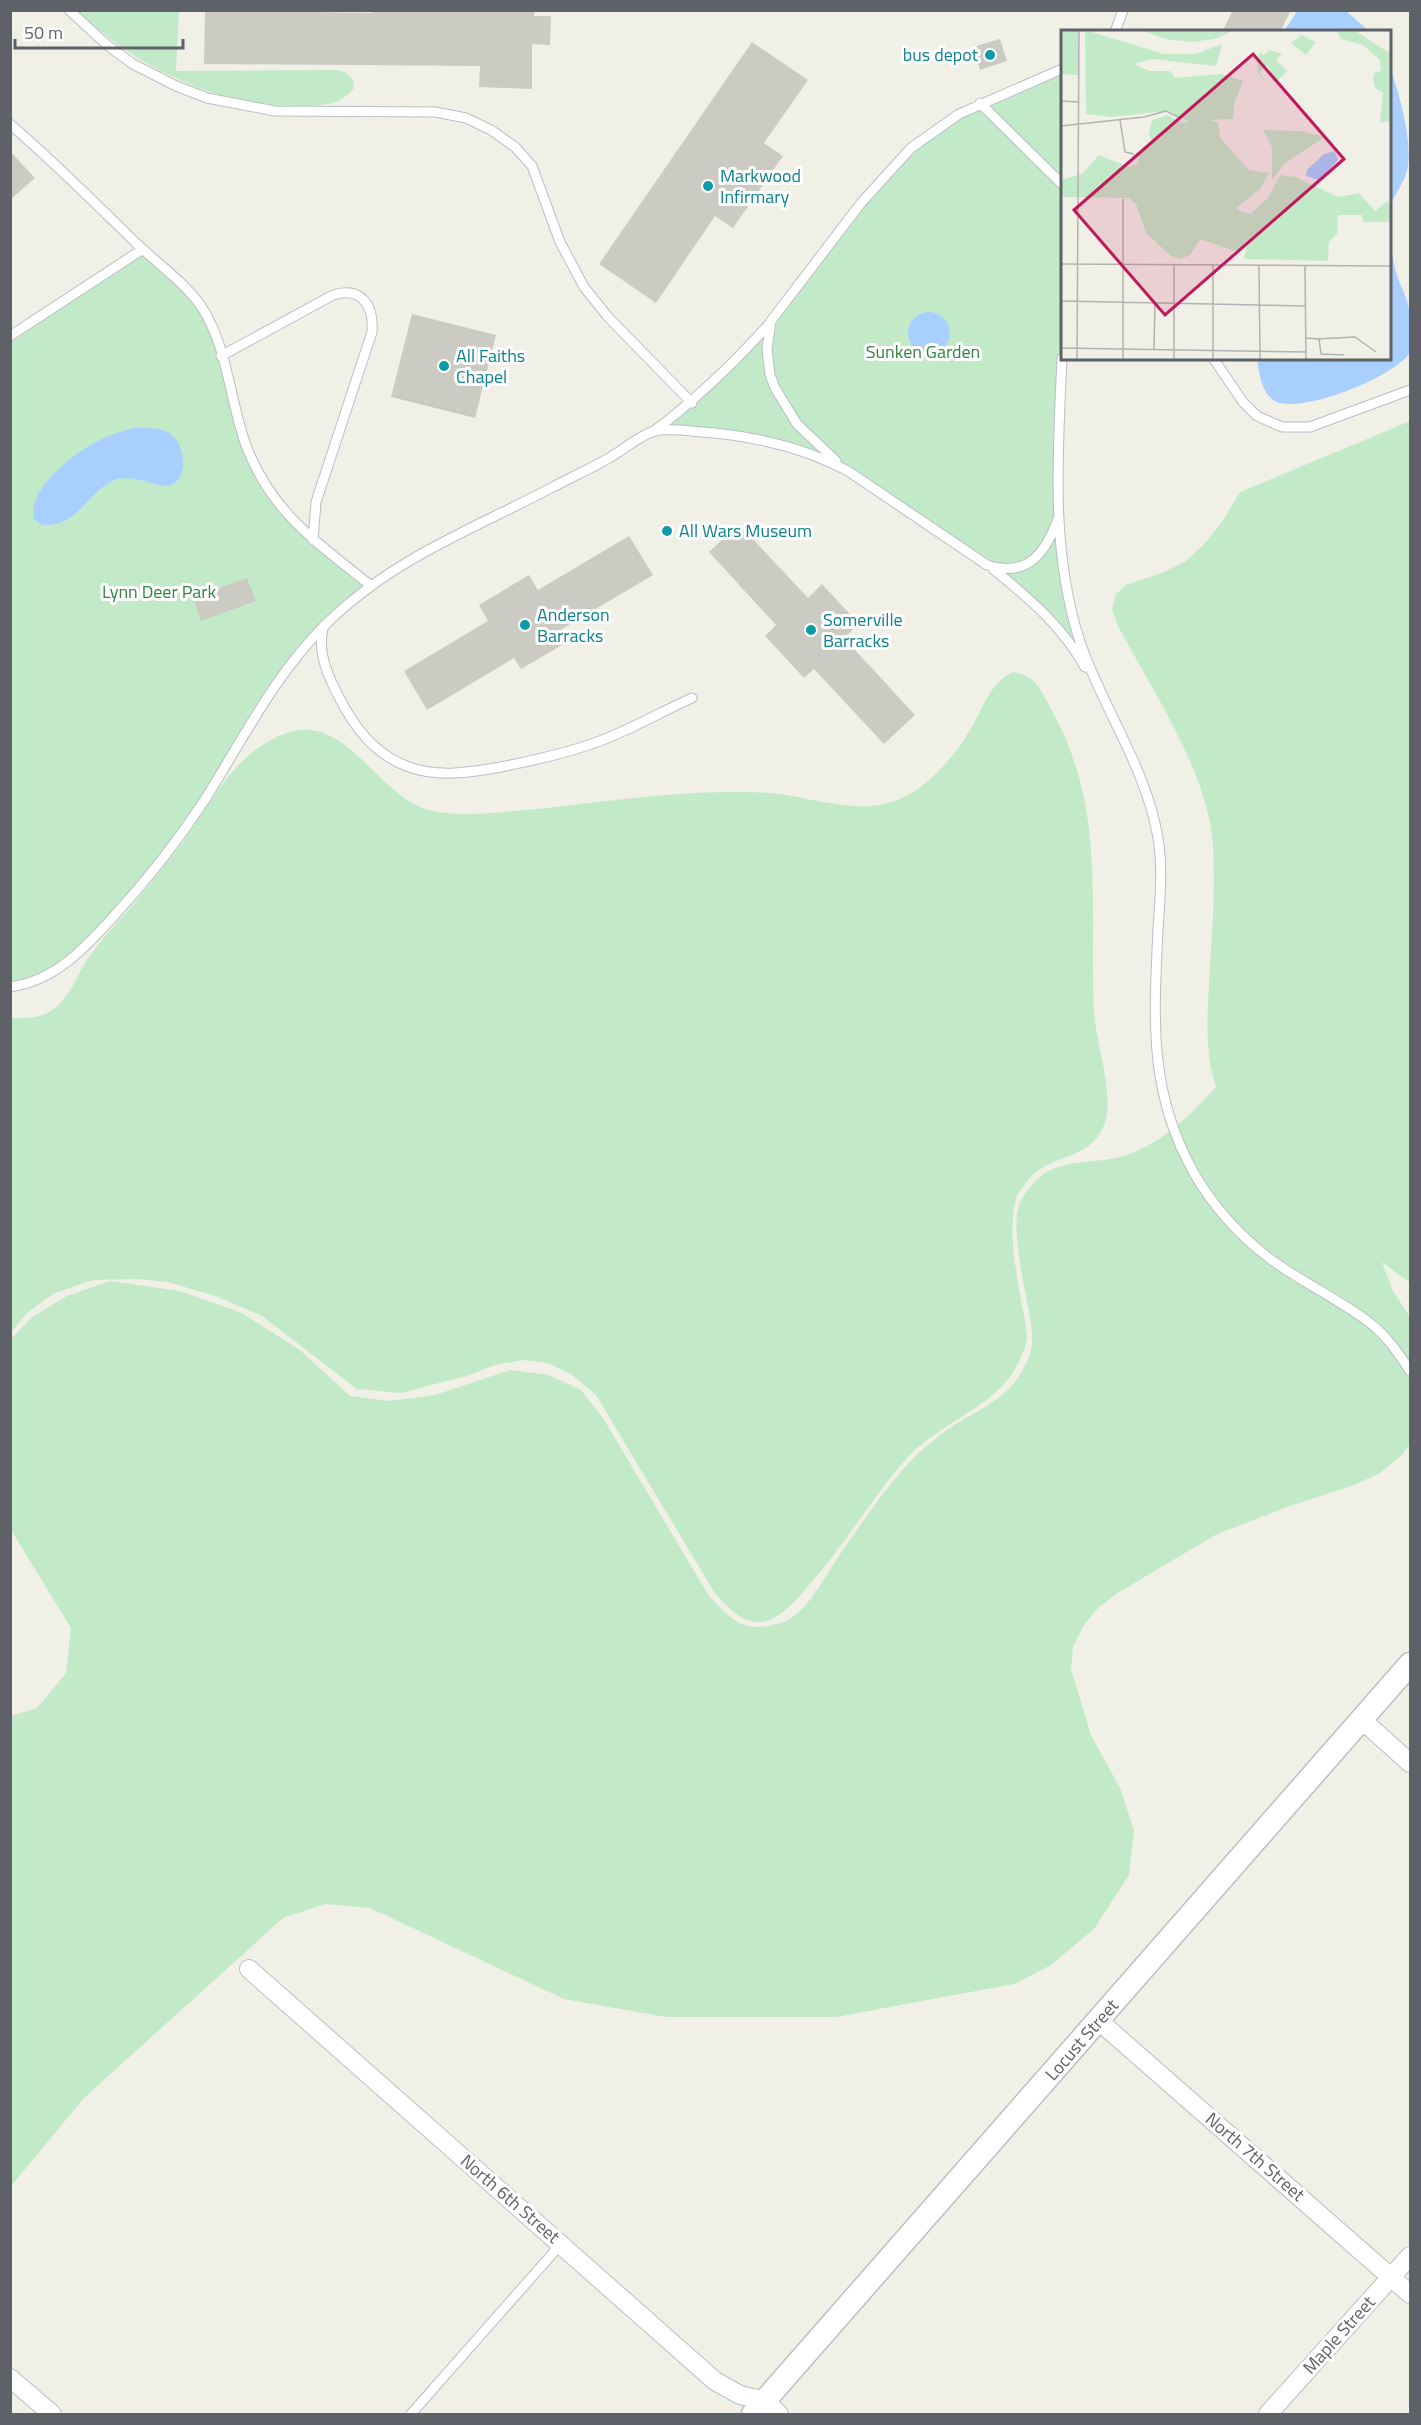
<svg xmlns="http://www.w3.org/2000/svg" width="1421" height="2425" viewBox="0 0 1421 2425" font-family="'Titillium Web',sans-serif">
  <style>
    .green { fill: #c3eac8 }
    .water { fill: #a9cfff }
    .building { fill: #cccbc3 }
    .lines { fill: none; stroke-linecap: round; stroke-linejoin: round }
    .service-casing { stroke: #bbbec3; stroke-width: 11 }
    .minor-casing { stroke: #bbbec3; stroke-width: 20 }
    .tertiary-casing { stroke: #bbbec3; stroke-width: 25 }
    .service { stroke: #fff; stroke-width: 9 }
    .minor { stroke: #fff; stroke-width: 18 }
    .tertiary { stroke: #fff; stroke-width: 22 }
    .culture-dot { fill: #0f9aa8; stroke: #fff; stroke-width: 2 }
    .labels { text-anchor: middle; stroke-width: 6; stroke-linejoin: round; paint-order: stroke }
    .culture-label { font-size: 18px; fill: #0d838f; stroke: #fff; text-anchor: start }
    .park-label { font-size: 18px; fill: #30853f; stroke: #fff }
    .street-label { font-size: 18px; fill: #5e6168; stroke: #fff }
    .inset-road { fill: none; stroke: #b2b3b0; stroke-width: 1.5 }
    .view { fill: #c2185b; fill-opacity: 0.15; stroke: #c2185b; stroke-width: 3 }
    .inset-edge { fill: none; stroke: #5e6168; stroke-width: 3 }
  </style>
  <rect width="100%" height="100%" fill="#f1f0e7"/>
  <path class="green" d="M77 11H179L176 71 339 70 346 73 353 80 354 88C339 107 318 106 295 106 212 105 137 67 77 11Z
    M1062 69V358L1058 519 1080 640 1075 650 1029 598 848 471 737 435 654 431 735 362 861 203 933 130Z
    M143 249 183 284 215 333 247 447 280 507 370 585 305 647 182 833 69 961 11 987V336Z
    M1410 421V1283L1382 1262 1393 1291 1410 1317V1444L1403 1454 1380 1473 1354 1485 1290 1506 1217 1534 1116 1594 1098 1608 1084 1625 1073 1647 1071 1669 1091 1735 1121 1790 1134 1831 1129 1875 1094 1929 1051 1965 1014 1984 836 2017H666L564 1999 370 1908 325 1904 283 1918 84 2098 11 2186V1716L37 1708 66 1673 71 1628 11 1530V1339L32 1317 67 1296 110 1281 180 1291 242 1313 300 1350 350 1396 390 1401 435 1395 510 1370 549 1375 581 1390 603 1418 709 1596C730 1618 743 1634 775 1624 779 1623 784 1623 788 1620 810 1607 824 1578 838 1557 859 1527 881 1494 906 1466 917 1453 939 1435 954 1425 987 1405 1013 1396 1029 1357 1035 1342 1031 1328 1029 1312 1024 1285 1014 1240 1017 1214 1018 1203 1025 1193 1031 1186 1055 1155 1094 1166 1127 1155 1164 1142 1190 1115 1216 1087 1203 1047 1208 1007 1210 965 1213 926 1215 886 1213 846 1209 774 1152 690 1118 626L1112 609 1116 594 1126 585 1164 572 1186 561 1205 543 1222 522 1240 492Z
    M1013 672C1036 676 1040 689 1050 707 1107 807 1089 903 1094 1012 1096 1043 1113 1090 1106 1119 1093 1165 1048 1150 1025 1184 1022 1189 1017 1194 1016 1199 1007 1233 1017 1273 1022 1307 1024 1316 1027 1327 1027 1336 1027 1343 1023 1353 1020 1359 1001 1406 941 1421 908 1457 872 1497 845 1545 809 1585 797 1599 786 1613 769 1620 746 1629 727 1607 714 1592L596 1395 572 1375 548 1363 523 1360 495 1365 470 1375 401 1393 357 1389 262 1316 215 1296 168 1282 137 1279 93 1280 55 1293 28 1312 11 1332V1018C26 1018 39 1019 52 1010 70 999 78 972 90 955 110 929 134 905 154 879 166 863 180 847 191 830 217 792 239 751 284 734 346 710 376 796 429 810 453 817 490 813 515 811 586 805 658 792 730 792 746 792 763 792 779 794 817 799 857 814 895 801 926 790 954 757 970 730 984 708 989 683 1013 672Z"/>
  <path class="water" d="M1298 10 1346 11 1369 31H1284Z
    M1390 67C1399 94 1415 146 1406 174 1402 186 1393 196 1390 208Z
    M1390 240C1392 251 1393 261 1396 272 1400 286 1409 300 1410 315 1411 323 1410 331 1410 338 1410 342 1411 348 1410 352 1398 376 1296 417 1273 400 1261 391 1259 372 1257 359L1390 358Z
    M908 333a21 21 0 1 1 42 0a21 21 0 1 1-42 0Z
    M135 428C145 428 158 427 168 432 184 441 190 473 173 484 160 492 133 470 110 482 86 496 75 528 42 525L34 519C27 488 75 452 100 440 111 434 123 431 135 428Z"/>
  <path class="building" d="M205 10 372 13V10H535L534 16H551L550 45 532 44V89L479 87 480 66 204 64Z
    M1233 10H1291L1280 32H1222Z
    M1000 39 1007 61 980 70 973 47Z
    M752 42 808 80 764 143 783 156 733 228 715 216 656 303 599 264Z
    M10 151 35 178 10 200Z
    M412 314 496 335 475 418 391 397Z
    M739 524 808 598 822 584 859 624 844 638 915 715 884 744 814 669 804 678 765 636 776 625 709 552Z
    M629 536 653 575 562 629 569 641 521 669 514 658 427 710 404 671 488 621 479 605 529 575 538 590Z
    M247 578 256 601 201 621 193 597Z"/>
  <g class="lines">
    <g class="service-casing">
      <path id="service" d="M69 10 107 45 133 64 176 86 207 98 275 111 435 112 466 118 491 130 515 147 532 166 560 242 584 287 608 317 692 403
        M1115 32 1123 10
        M980 103 1062 184
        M10 124C54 162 95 203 136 243 158 264 183 281 201 306 228 346 230 404 247 448 273 514 318 543 370 585
        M10 336 143 249
        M221 356 333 295C362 286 374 306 372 332L316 502 313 540
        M1062 358C1058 453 1050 550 1080 642 1103 709 1146 767 1158 838 1163 868 1160 898 1158 929 1154 1018 1148 1092 1194 1173 1213 1206 1239 1235 1269 1258 1301 1282 1339 1299 1370 1323 1387 1336 1399 1354 1410 1371
        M1213 358 1243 402 1257 416 1282 427H1310L1410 390
        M654 431C698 398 733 364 770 323
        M836 461 797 424 775 388 770 375 767 349 771 321 861 203 911 148 959 114 1062 69
        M993 569C1029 598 1063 627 1085 667
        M323 629C316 656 333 687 346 710 361 736 380 757 409 767 437 777 466 773 495 768 532 761 570 753 605 739 635 727 663 711 692 698
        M10 987C55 981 85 948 114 916 147 880 177 842 204 801 242 741 275 674 326 624 392 559 471 530 551 488 570 478 590 469 609 458 622 451 641 434 655 431 670 428 689 431 703 432 754 436 803 447 848 471L987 565C1027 578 1045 554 1058 519
        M411 2414 561 2244"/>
    </g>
    <g class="minor-casing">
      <path id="minor" d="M1361 1719 1410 1763
        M249 1969 715 2381 740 2395 765 2401 779 2414
        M1099 2021 1410 2294
        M10 2378 52 2414
        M1268 2414 1410 2256"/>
    </g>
    <g class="tertiary-casing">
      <path id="tertiary" d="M753 2414 1410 1664"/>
    </g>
    <use href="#service" class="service"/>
    <use href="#minor" class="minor"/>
    <use href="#tertiary" class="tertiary"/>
  </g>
  <g class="culture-dot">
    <circle cx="990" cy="55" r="6"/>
    <circle cx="708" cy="186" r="6"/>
    <circle cx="444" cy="366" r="6"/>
    <circle cx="667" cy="531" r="6"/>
    <circle cx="525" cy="625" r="6"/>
    <circle cx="811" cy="630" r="6"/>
  </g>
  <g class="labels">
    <g class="culture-label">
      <text x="978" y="61" text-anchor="end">bus depot</text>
      <text x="720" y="182">Markwood<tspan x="720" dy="21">Infirmary</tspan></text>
      <text x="456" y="362">All Faiths<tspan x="456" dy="21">Chapel</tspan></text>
      <text x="679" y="537">All Wars Museum</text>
      <text x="537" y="621">Anderson<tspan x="537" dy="21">Barracks</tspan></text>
      <text x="823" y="626">Somerville<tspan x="823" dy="21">Barracks</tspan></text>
    </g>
    <g class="park-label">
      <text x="923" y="358">Sunken Garden</text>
      <text x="159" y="598">Lynn Deer Park</text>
    </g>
    <g class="street-label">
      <text transform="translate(1082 2040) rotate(-49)" y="6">Locust Street</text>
      <text transform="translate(1255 2157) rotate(41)" y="6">North 7th Street</text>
      <text transform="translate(510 2199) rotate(41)" y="6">North 6th Street</text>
      <text transform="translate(1339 2335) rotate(-48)" y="6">Maple Street</text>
    </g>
  </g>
  <g transform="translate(1061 30)">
    <rect width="330" height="330" fill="#f1f0e7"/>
    <path d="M0 0H17V45L0 44ZM24 0 103 24H135L161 14 155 36 91 29 74 34 88 41H109L114 48 160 44 182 51 173 74 172 89 149 90 157 93 159 108 188 140 208 143 199 159 175 178 179 181 189 184 207 168 219 145 235 147 277 167 298 163 314 181 326 171 330 176V192H302L301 185H277L276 204 268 212 267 231 183 229 187 208 182 218 174 221 139 209 129 225 119 229 110 226 85 203 75 174 68 168 0 167V150L21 144 38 125 68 137 76 134 80 120 91 111 88 105 91 90 106 85 121 93 128 92 107 81 51 87 25 84ZM80 0H173L154 9 130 12 104 9ZM276 0H293L330 24V92H319L322 62 314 59 312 47 314 42 320 41 319 30 302 15 280 9ZM240 5 255 12 245 25 230 13ZM209 20 221 24 215 30 226 41 215 52 206 35 198 42 207 56 197 43 196 29 199 22 203 25ZM202 100 239 101 264 107 224 133 211 150V117Z" fill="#c3eac8"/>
    <path d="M274 121 277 130 258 150 245 146 246 140 263 124Z" fill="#a9cfff"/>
    <path class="inset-road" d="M0 71 18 72M59 90 64 122 73 124M0 96 83 87 105 81 119 88M62 169V330M0 234 330 236M113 235V330M198 235 199 330M244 236 245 330M0 271 244 276M245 308 258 309 260 324 283 325M256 309 294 307 315 322M0 318 245 322M93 319 94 273M16 330 18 0M152 330V235"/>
    <path class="view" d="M192 24 283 129 104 285 13 180Z"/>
    <rect width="330" height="330" class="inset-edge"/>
  </g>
  <rect width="1421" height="2425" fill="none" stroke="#5e6168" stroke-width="24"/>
  <path d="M15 39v9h168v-9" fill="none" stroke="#5e6168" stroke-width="3"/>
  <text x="24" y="39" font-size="18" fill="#5e6168" stroke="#ffffff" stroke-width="4.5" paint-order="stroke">50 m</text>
</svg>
